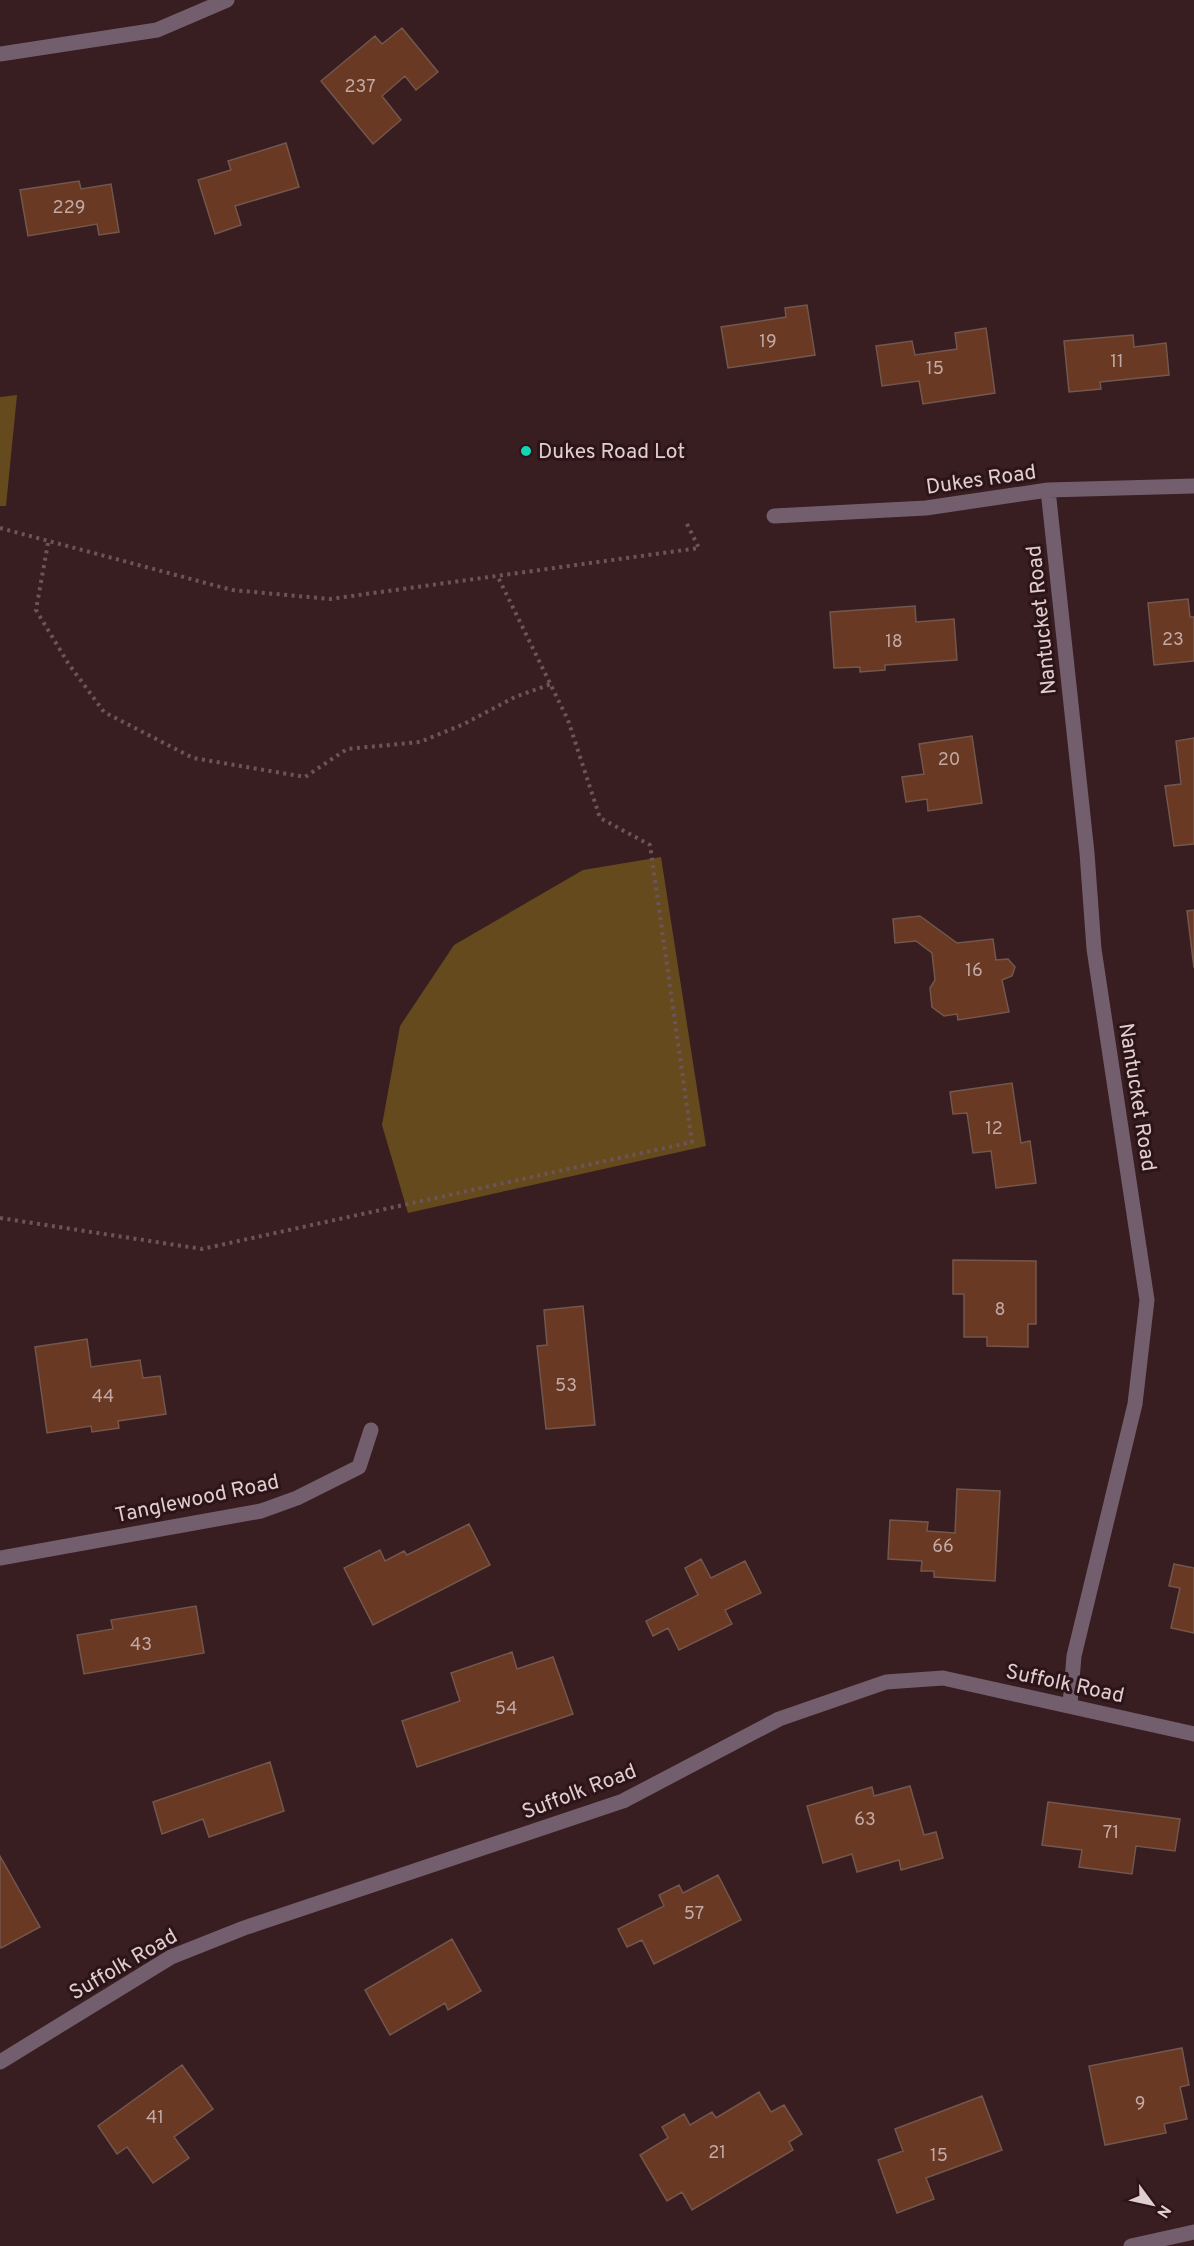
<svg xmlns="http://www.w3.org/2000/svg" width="1194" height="2246" viewBox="0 0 1194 2246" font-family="Overpass,sans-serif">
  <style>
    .green { fill: #654a1e }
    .building { fill: #693924; stroke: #73574c; stroke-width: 1.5 }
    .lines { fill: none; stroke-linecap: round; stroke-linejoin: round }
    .path { stroke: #6d5458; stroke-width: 4; stroke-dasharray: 3 4.5; stroke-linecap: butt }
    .minor { stroke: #735e6d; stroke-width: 15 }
    .poi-dot { fill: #11d5b4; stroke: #2d1418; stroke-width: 2 }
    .labels { text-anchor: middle; stroke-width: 6; stroke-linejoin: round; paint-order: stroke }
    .number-label { font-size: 18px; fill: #c2a9a5 }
    .poi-label { font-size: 21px; fill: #e0ced0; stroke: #2d1418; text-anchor: start }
    .street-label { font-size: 21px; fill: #e0ced0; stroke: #2d1418 }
  </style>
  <rect width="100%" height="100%" fill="#381d21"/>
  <path class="green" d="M17 395 6 506H0V397Z
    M661 857 706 1146 408 1213 382 1125 400 1026 454 945 583 870Z"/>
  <path class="building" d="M402 28 438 72 416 90 405 76 382 96 401 120 373 144 321 81 375 36 382 44Z
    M286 143 299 187 235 206 241 225 215 234 198 180 231 170 228 161Z
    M79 181 81 189 111 184 119 232 99 235 97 224 28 236 20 190Z
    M807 305 815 355 728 368 721 327 786 317 785 308Z
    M986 328 995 393 923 404 919 381 882 386 876 346 912 341 915 355 957 349 955 333Z
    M1133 335 1134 347 1166 343 1169 375 1100 382 1101 389 1069 392 1064 341Z
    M1188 599 1190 617H1194V661L1154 665 1148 603Z
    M915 606 916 622 954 619 957 660 885 665V670L860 672V667L834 668 830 612Z
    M972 736 982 803 928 811 927 799 906 802 902 777 924 774 919 744Z
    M1194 738V844L1174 846 1165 786 1181 784 1176 741Z
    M1194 910V968L1187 911Z
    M920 916 957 943 993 939 996 960 1008 959 1015 967 1012 976 1002 980 1009 1012 958 1020 957 1014 944 1016 932 1007 930 988 935 980 932 953 916 941 895 943 893 919Z
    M1012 1083 1021 1143 1030 1141 1036 1183 996 1188 991 1151 973 1153 967 1113 953 1114 950 1092Z
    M953 1260 1036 1261V1324H1028V1347L987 1346V1337H964V1294H953Z
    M583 1306 595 1425 546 1429 537 1346 547 1345 544 1310Z
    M87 1339 91 1367 140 1360 143 1378 160 1376 166 1414 118 1421 119 1428 92 1432 91 1426 47 1433 35 1347Z
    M957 1489 1000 1491 995 1581 934 1577V1571H921L922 1561 888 1559 890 1520 928 1522 927 1531 955 1533Z
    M469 1524 490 1565 373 1625 344 1568 380 1550 385 1561 404 1551 407 1555Z
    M701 1559 711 1578 745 1561 761 1593 725 1610 732 1624 679 1650 668 1628 653 1636 646 1621 698 1595 685 1568Z
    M1174 1564 1194 1568V1633L1171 1628 1180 1588 1169 1586Z
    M196 1606 204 1653 84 1674 77 1635 113 1629 111 1620Z
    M512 1652 517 1669 553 1657 573 1714 417 1767 402 1721 460 1701 451 1673Z
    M270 1762 284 1811 209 1837 203 1819 162 1834 153 1802Z
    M910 1786 924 1835 936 1832 943 1858 901 1870 899 1860 857 1872 852 1854 823 1863 807 1806 872 1787 874 1796Z
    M1048 1802 1180 1819 1175 1851 1136 1846 1132 1874 1079 1867 1082 1850 1042 1845Z
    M0 1856 40 1927 1 1948 0 1946Z
    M718 1875 741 1920 654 1964 642 1940 627 1947 618 1929 664 1906 659 1895 679 1885 683 1893Z
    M452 1939 481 1991 448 2010 445 2003 390 2035 365 1990Z
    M1182 2048 1189 2085 1180 2087 1187 2119 1164 2124 1166 2133 1105 2145 1089 2066Z
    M182 2065 213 2109 174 2137 189 2158 153 2183 127 2147 117 2154 98 2126Z
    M759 2092 771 2112 784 2105 802 2134 789 2142 793 2150 692 2210 682 2192 667 2201 640 2155 668 2138 662 2127 684 2114 690 2125 712 2112 716 2118Z
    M982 2096 1002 2150 926 2178 934 2199 897 2213 878 2160 903 2151 895 2129Z"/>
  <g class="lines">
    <path class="path" d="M0 528 232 590 330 599 699 548 685 520
      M48 543 36 610 68 663 104 712 193 758 305 777 347 749 420 742 464 724 515 697 551 684
      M0 1218 202 1249 692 1142 650 845 600 818 568 720 497 575"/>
    <path class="minor" d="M0 54 157 30 227 0
      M1048 490 1087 853 1094 949 1147 1300 1135 1404 1074 1656 1070 1704
      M774 516 926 508 1048 490 1194 486
      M0 1558 261 1511 297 1498 359 1467 371 1430
      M0 2062 171 1957 244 1928 623 1801 779 1719 886 1682 943 1678 1194 1734
      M1131 2246 1194 2232"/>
  </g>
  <circle class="poi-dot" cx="526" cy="451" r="6"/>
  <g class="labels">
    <g class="number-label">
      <text x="360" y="92">237</text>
      <text x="69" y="213">229</text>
      <text x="768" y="347">19</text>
      <text x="1117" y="367">11</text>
      <text x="935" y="374">15</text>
      <text x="1173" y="645">23</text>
      <text x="894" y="647">18</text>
      <text x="949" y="765">20</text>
      <text x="974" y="976">16</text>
      <text x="994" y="1134">12</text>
      <text x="1000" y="1315">8</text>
      <text x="566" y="1391">53</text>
      <text x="103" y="1402">44</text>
      <text x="943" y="1552">66</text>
      <text x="141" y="1650">43</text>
      <text x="506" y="1714">54</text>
      <text x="865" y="1825">63</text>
      <text x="1111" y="1838">71</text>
      <text x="694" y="1919">57</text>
      <text x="1140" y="2109">9</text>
      <text x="155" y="2123">41</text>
      <text x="717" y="2158">21</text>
      <text x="939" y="2161">15</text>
    </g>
    <g class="poi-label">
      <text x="538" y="458">Dukes Road Lot</text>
    </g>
    <g class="street-label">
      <text transform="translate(981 479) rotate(-8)" y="7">Dukes Road</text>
      <text transform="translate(1041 620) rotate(-96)" y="7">Nantucket Road</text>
      <text transform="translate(1138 1097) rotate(81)" y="7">Nantucket Road</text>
      <text transform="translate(197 1498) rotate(-12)" y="7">Tanglewood Road</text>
      <text transform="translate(1065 1683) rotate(12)" y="7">Suffolk Road</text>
      <text transform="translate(579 1791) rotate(-21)" y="7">Suffolk Road</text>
      <text transform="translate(123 1964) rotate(-30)" y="7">Suffolk Road</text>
    </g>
  </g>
  <g transform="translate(1152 2204) rotate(123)" stroke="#2d1418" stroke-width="4.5" paint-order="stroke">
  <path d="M0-4.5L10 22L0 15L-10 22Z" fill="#e0ced0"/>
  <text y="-9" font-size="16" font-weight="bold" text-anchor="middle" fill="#e0ced0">N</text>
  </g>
</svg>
